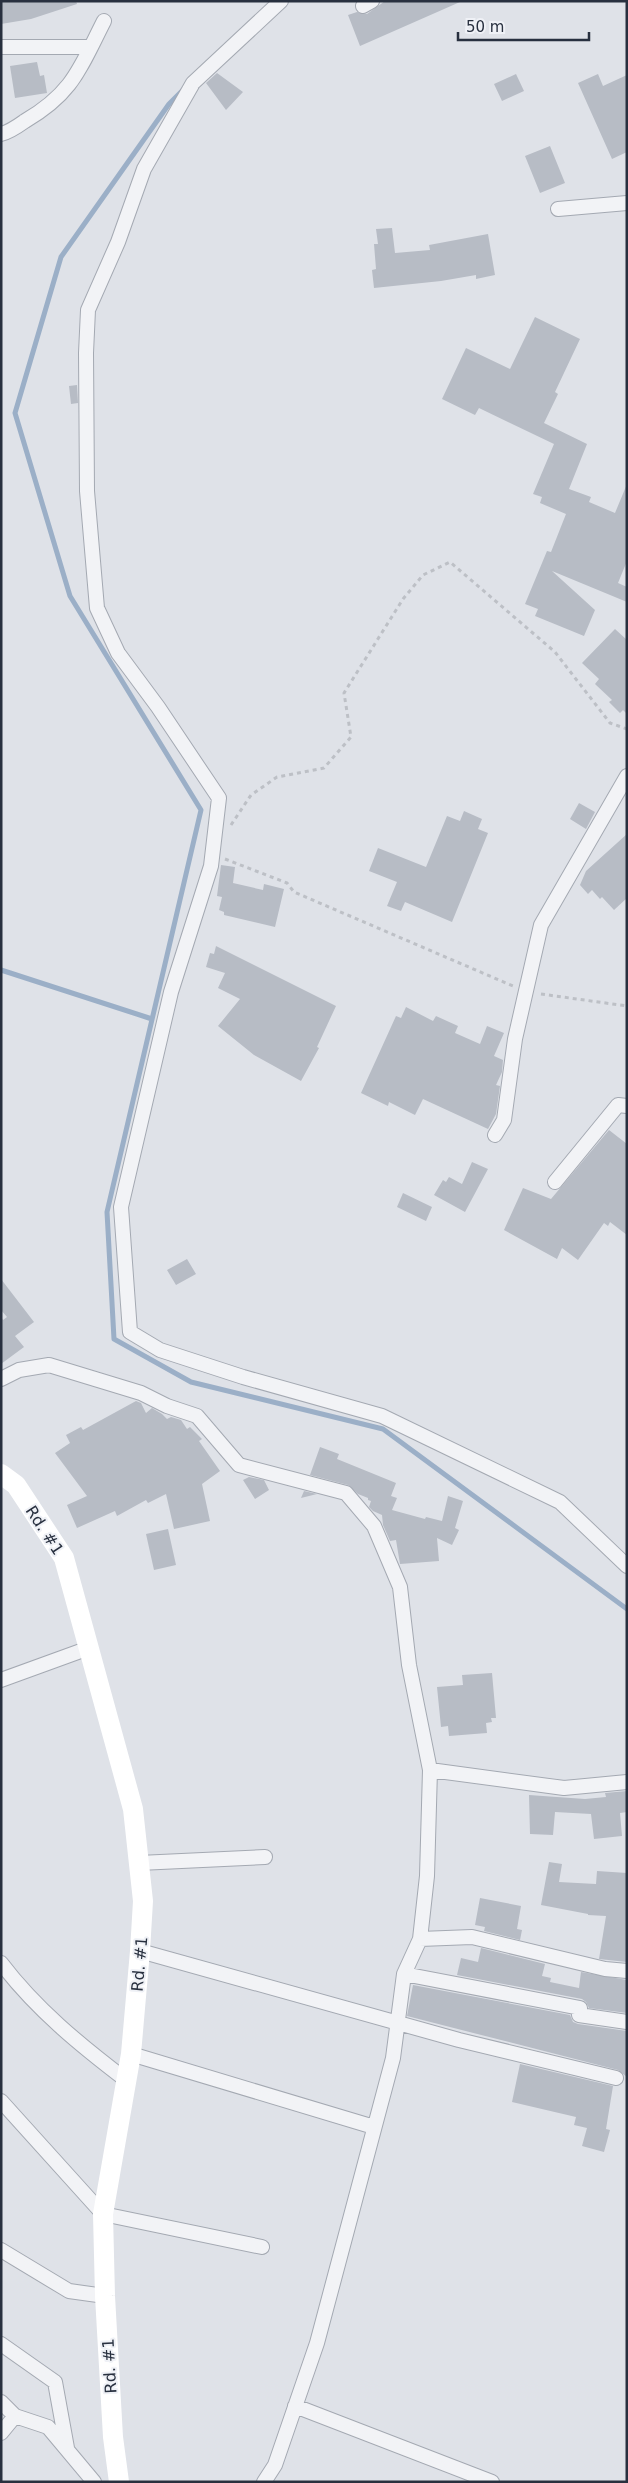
<svg xmlns="http://www.w3.org/2000/svg" width="628" height="2483" viewBox="0 0 628 2483" font-family="'DejaVu Sans',sans-serif">
  <style>
    .lines { fill: none; stroke-linecap: round; stroke-linejoin: round }
    .stream { stroke: #9bafc7; stroke-width: 5 }
    .building { fill: #b7bcc5 }
    .minor-casing { stroke: #a4a9b2; stroke-width: 16 }
    .path { stroke: #bdc0c6; stroke-width: 3; stroke-dasharray: 4 4; stroke-linecap: butt }
    .minor { stroke: #f2f3f6; stroke-width: 14 }
    .secondary { stroke: #fff; stroke-width: 20 }
    .labels { text-anchor: middle; stroke-width: 4; stroke-linejoin: round; paint-order: stroke }
    .street-label { font-size: 16px; fill: #28303f; stroke: #eff1f6 }
  </style>
  <rect width="100%" height="100%" fill="#dfe2e8"/>
  <g class="lines">
    <path class="stream" d="M183 90 169 104 61 257 15 413 70 596 201 810 107 1212 114 1339 191 1382 383 1429 627 1609
      M1 970 152 1019"/>
  </g>
  <path class="building" d="M1 1H76L77 4 31 19 1 24Z
    M385 1H460V2L360 46 348 15 357 12 367 14Z
    M37 62 40 76 44 75 47 93 15 98 10 66Z
    M217 73 243 92 226 110 206 83Z
    M516 74 524 91 502 101 494 84Z
    M598 74 603 86 627 75V152L612 159 578 83Z
    M550 146 565 183 540 193 525 156Z
    M392 228 395 253 430 250 429 245 488 234 495 275 476 279V275L441 281 374 288 372 270 376 269 374 244H378L376 229Z
    M535 317 580 339 555 392 558 394 544 423 587 444 569 489 591 497 589 502 615 513 627 484V561L618 583 627 587V602L552 571 595 610 584 636 535 616 538 609 525 604 547 551 551 552 566 514 540 503 542 497 533 494 554 444 479 408 475 415 442 399 466 348 510 369Z
    M77 385 78 403 71 404 69 386Z
    M615 629 627 640V714L623 710 620 713 609 702 612 700 595 684 599 679 582 663Z
    M579 803 595 812 586 829 570 819Z
    M464 811 482 819 478 829 488 833 452 922 405 902 401 911 387 906 397 882 369 871 378 848 426 867 447 816 460 821Z
    M627 834V898L614 910 602 897 600 899 592 890 588 894 580 885 586 871Z
    M221 865 235 867 233 883 263 890 264 884 284 889 275 927 224 915V912L219 910 222 897 217 896Z
    M216 946 336 1006 317 1047 319 1048 301 1081 254 1055 218 1026 240 999 218 988 225 973 206 967 210 953 214 954Z
    M406 1007 433 1021 436 1016 458 1026 455 1033 480 1044 487 1026 504 1033 494 1056 503 1060 502 1072 496 1085 500 1086 496 1114 488 1129 423 1099 415 1115 389 1102 388 1106 361 1093 396 1016 401 1018Z
    M609 1130 627 1144V1235L610 1222 608 1226 604 1223 578 1260 562 1248 557 1259 504 1230 523 1188 551 1199Z
    M472 1162 488 1169 465 1212 434 1195 443 1180 446 1182 449 1177 462 1184Z
    M403 1193 432 1207 426 1221 397 1207Z
    M187 1259 196 1274 176 1285 167 1270Z
    M1 1279 34 1322 15 1336 24 1347 1 1364V1317L3 1320 7 1317 1 1310Z
    M136 1401 141 1403 146 1413 152 1408 162 1414 167 1419 171 1417 181 1420 187 1429 190 1427 202 1439 199 1441 220 1471 202 1484 210 1521 174 1529 166 1494 148 1503 146 1500 117 1516 115 1511 77 1528 67 1505 87 1496 55 1453 70 1443 66 1435 81 1427 83 1430Z
    M320 1447 339 1454 337 1459 396 1483 391 1496 397 1498 392 1510 425 1519 426 1517 442 1521 448 1496 463 1501 455 1528 459 1530 452 1545 437 1538 439 1561 400 1564 396 1540 390 1541 383 1525 382 1515 373 1511 369 1507 371 1501 368 1500V1498L358 1494 348 1485 310 1475Z
    M249 1477 264 1480 269 1490 255 1499 243 1480Z
    M304 1491 317 1494 301 1498Z
    M168 1529 176 1565 154 1570 146 1534Z
    M492 1673 496 1718H491L492 1722 486 1723 487 1733 449 1736 448 1726 441 1727 437 1687 463 1685 462 1675Z
    M627 1791V1812L620 1813 622 1836 594 1839 591 1814 555 1812 553 1835 530 1834 529 1795 585 1799 606 1797 605 1793Z
    M549 1862 562 1864 559 1882 596 1884 597 1871 627 1873V1962L599 1959 606 1916 588 1915V1914L541 1905Z
    M480 1898 521 1906 517 1929 522 1930 520 1940 484 1931 485 1927 475 1925Z
    M481 1948 545 1964 542 1976 551 1978 550 1982 579 1988 581 1972 627 1980V2013L589 2008 586 2002 582 1999 457 1975 461 1958 478 1962Z
    M413 1985 570 2015 573 2022 578 2024 627 2031V2077L618 2070 407 2016Z
    M520 2064 613 2086 606 2129 610 2130 604 2152 582 2146 587 2128 574 2125 576 2117 512 2102Z"/>
  <g class="lines">
    <g class="minor-casing">
      <path id="minor" d="M281 1 193 83 144 169 118 242 88 310 86 353 87 491 97 608 118 653 158 707 219 798 211 866 171 992 121 1207 130 1332 160 1350 243 1377 382 1416 560 1502 627 1566
        M363 6 372 1
        M1 47H91
        M1 134C10 132 18 126 25 121 73 93 80 68 104 21
        M558 209 627 203
        M495 1135 504 1120 515 1039 541 925 627 776
        M555 1182 618 1105 627 1106
        M1 1379 19 1370 49 1365 141 1393 167 1406 197 1416 239 1465 346 1493 374 1526 400 1587 409 1665 430 1770 427 1876 420 1939 404 1974 393 2058 317 2343 275 2465 264 2482
        M1 1680 89 1648
        M430 1770 564 1788 627 1782
        M139 1863 265 1857
        M420 1939 472 1937 605 1969 627 1971
        M140 1951 459 2040 616 2078
        M1 1963C36 2009 80 2045 126 2080
        M404 1974 580 2008 579 2015 627 2022
        M131 2054 374 2127
        M1 2101 103 2214 262 2247
        M1 2250 69 2291 105 2296
        M1 2344 55 2382 67 2448
        M1 2402 15 2416 48 2427 94 2482
        M295 2406 492 2482
        M1 2433 15 2416"/>
    </g>
    <path class="path" d="M231 825 251 795 277 777 324 768 351 737 344 693 403 599 423 575 450 562 555 652 610 723 627 729
      M225 859 287 883 294 892 513 986
      M541 994 627 1006"/>
    <use href="#minor" class="minor"/>
    <path class="secondary" d="M1 1474 16 1485 64 1558 133 1809 143 1901 140 1951 131 2054 103 2214 105 2296 113 2437 119 2482"/>
  </g>
  <g class="labels">
    <g class="street-label">
      <text transform="translate(45 1530) rotate(57)" y="6">Rd. #1</text>
      <text transform="translate(139 1964) rotate(-85)" y="6">Rd. #1</text>
      <text transform="translate(109 2366) rotate(-93)" y="6">Rd. #1</text>
    </g>
  </g>
  <rect width="628" height="2483" fill="none" stroke="#28303f" stroke-width="5"/>
  <path d="M458 32v8h131v-8" fill="none" stroke="#28303f" stroke-width="2.5"/>
  <text x="466" y="32" font-size="15" fill="#28303f" stroke="#eff1f6" stroke-width="4" paint-order="stroke">50 m</text>
</svg>
